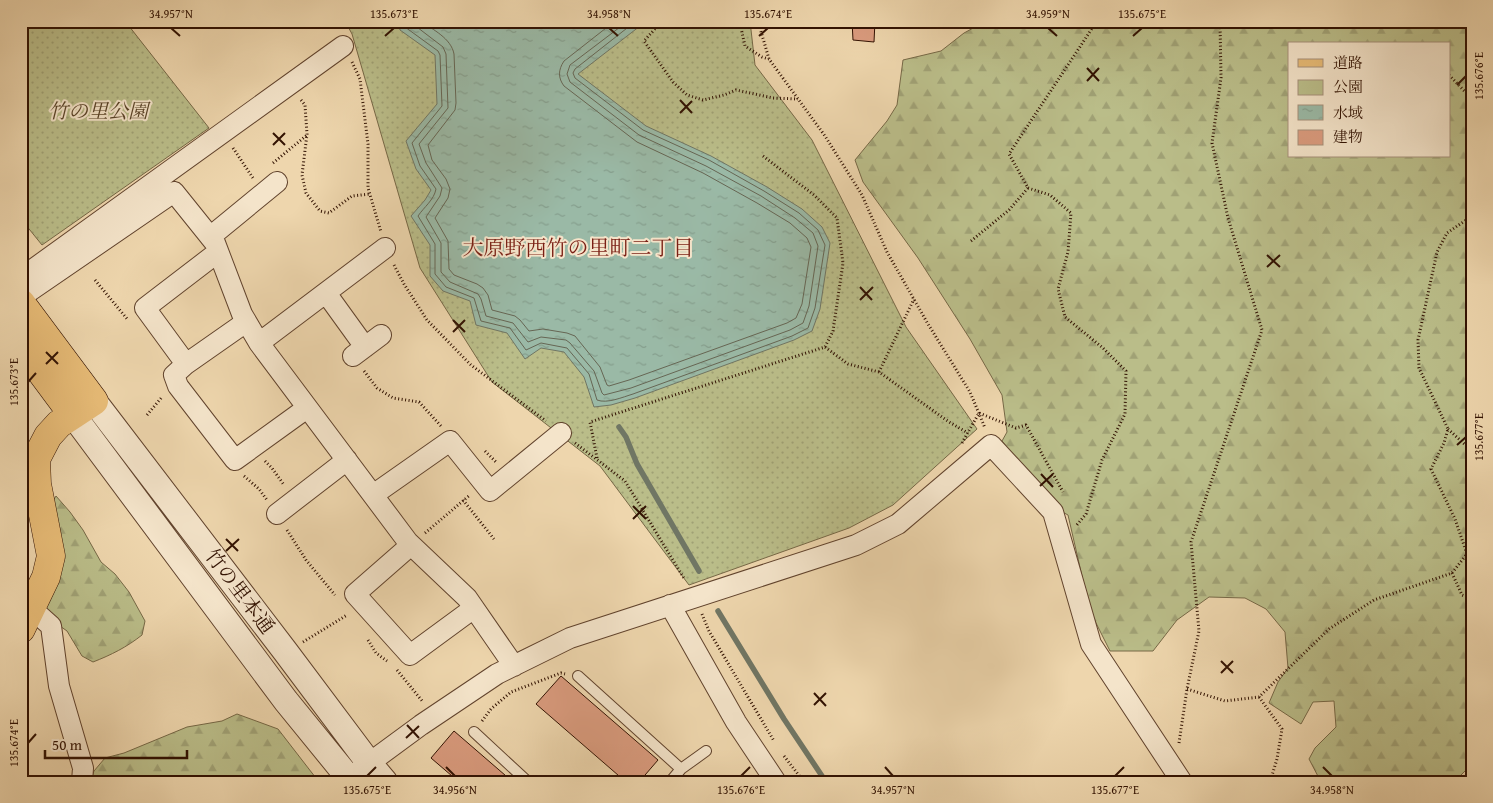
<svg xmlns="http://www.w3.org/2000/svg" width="1493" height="803" viewBox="0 0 1493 803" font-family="'Gentium Book Plus','Noto Serif JP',serif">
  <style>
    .green { fill: url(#green-dots); stroke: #766846 }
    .forest { fill: url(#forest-firs); stroke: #766846; fill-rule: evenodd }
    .water { fill: url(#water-ripples); stroke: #707664 }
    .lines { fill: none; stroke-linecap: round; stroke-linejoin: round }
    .shore { stroke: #666654; stroke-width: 1 }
    .stream { stroke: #707664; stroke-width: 5.5 }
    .building { fill: #da9b7e; stroke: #321202 }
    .service-casing { stroke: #61432d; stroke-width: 12 }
    .minor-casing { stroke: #61432d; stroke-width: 22 }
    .tertiary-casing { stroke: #61432d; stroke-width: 27 }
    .primary-casing { stroke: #321202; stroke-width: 29 }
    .path { stroke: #321202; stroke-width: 3; stroke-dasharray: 1 2.5; stroke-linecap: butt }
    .service { stroke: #f4e4ca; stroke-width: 10 }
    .minor { stroke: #f4e4ca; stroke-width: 20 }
    .tertiary { stroke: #f4e4ca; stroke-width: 25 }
    .primary { stroke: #e7bb76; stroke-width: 28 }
    .ticks { fill: none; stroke: #321202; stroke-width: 2 }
    .labels { text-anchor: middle; stroke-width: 4; stroke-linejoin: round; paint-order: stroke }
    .park-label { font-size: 20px; font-style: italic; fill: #5b452a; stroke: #f4e4ca }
    .street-label { font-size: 20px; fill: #321202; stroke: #f4e4ca }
    .neighbourhood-label { font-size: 21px; fill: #7a1f14; stroke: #f4e4ca }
    .neatline { fill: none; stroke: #321202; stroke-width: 2 }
    .ticks-label { font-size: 12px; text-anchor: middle; fill: #321202 }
  </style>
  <defs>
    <pattern id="green-dots" width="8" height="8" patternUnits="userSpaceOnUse" patternTransform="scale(1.25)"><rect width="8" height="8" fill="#babd89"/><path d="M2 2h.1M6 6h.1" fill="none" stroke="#a0a175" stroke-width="1.8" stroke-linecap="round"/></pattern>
    <pattern id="forest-firs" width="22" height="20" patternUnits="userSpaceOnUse" patternTransform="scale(1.25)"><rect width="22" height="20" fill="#babd89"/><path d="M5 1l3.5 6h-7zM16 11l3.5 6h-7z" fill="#a0a175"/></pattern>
    <pattern id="water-ripples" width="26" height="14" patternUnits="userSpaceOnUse" patternTransform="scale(1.25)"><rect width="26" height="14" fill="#9ab9a6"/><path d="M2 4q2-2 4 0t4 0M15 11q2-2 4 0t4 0" fill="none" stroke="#859e8d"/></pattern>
  </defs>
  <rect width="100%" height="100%" fill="#eed6ad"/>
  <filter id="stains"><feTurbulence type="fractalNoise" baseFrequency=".004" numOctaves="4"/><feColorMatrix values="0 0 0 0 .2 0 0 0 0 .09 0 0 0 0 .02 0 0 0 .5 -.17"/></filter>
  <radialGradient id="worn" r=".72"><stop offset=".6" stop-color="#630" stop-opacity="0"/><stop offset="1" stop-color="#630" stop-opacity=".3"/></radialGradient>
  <path class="green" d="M21 21H125L209 128 42 245 21 219Z
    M345 21H750L755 65 812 140 906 327 977 429 893 505 849 528 689 585 600 466 492 382 420 268 352 34Z"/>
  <path class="forest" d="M986 21H1472V764L1454 782H1321L1309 759 1315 748 1336 727 1334 701 1313 702 1301 724 1269 703 1278 682 1288 668 1285 632 1266 609 1245 598 1209 597 1177 620 1153 651H1110L1090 611 1068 515 1055 508 1002 441 1007 432 1002 395 970 339 918 258 863 182 855 160 887 121 897 105 903 60 941 51 964 33ZM1289 44H1449V156H1289Z
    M56 496 70 512 83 530 101 562 115 574 129 592 145 621 142 635C127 647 111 655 93 662L82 656 67 631 40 612 48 509Z
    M237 714 278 729 319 782H90L94 771 105 758 124 753 187 727 222 721Z"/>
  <path class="water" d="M398 21H642L640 26 578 74 646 126 711 156 767 187 802 209 822 227 830 243 820 309 812 331 794 340 635 398 611 405 594 407 584 377 564 352 541 348 525 359 507 333 476 325 470 301 443 291 430 276V245L411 216 425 200 431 190 416 169 406 141 437 104 435 55 400 30Z"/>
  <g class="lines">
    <path class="shore" d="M403 21 405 27 438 51 440 55 442 106 412 143 420 166 436 189C434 200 424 207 418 216L435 244V274L446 287 474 298 481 321 510 328 526 350 541 343 567 348 589 374 597 400C607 404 623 397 633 394L792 336 808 328 815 308 825 245 818 230 799 213 764 191 709 160 643 130 575 78 573 73 575 69 636 21
      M409 21 443 47 446 54 448 108 419 144 426 163 442 188 440 196 426 217 441 243V272L450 282 478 294 481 299 486 316 513 323 528 342 541 337 566 340 570 343 594 371 602 393 604 395 631 388 790 330 803 323 809 306 818 246 813 233 795 218 761 196 706 166 639 135 570 82 567 74 570 65 628 21
      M421 21C433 30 451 38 454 54L456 103 455 110 428 145 432 160 446 179 450 189 448 198 435 218 448 241 449 269 454 275 477 284 483 288 488 295 492 310 515 316 520 320 529 331 543 329 567 333 575 336 600 367 607 385 609 386 629 380 787 323 796 318 802 304 811 247 807 238 790 223 757 203 703 173 637 142 564 86C558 78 558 70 564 61L615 21"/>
    <path class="stream" d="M619 427 626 437 637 464 699 571
      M718 611 784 719 826 782"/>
  </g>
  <path class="building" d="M852 21H875L874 42 853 40Z
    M561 676 658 760 639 782H626L536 704Z
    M454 731 513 782H459L431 758Z"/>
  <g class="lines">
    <g class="service-casing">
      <path id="service" d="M578 676 681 769
        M474 732 528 782
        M670 782 681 769 706 751"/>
    </g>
    <g class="minor-casing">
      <path id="minor" d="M210 237 277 182
        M218 252 145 308 186 364 246 322
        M21 278 343 46
        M326 293 365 347
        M21 297 174 192 215 243 242 314 259 343 408 542 467 598 514 666
        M259 343 385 248
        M353 356 381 335
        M186 364 174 375 178 386 235 460 307 408
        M373 495 450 441 490 491 561 433
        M277 514 347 460
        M411 545 355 594 410 655 474 608
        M670 605 736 722 776 782
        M32 609 51 626 59 686 83 768 82 782
        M357 772 421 725 497 674 570 638 856 545 898 524 991 445 1053 512 1091 644 1182 782"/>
    </g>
    <g class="tertiary-casing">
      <path id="tertiary" d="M94 401 285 651 369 763 385 782
        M73 415 286 701 352 782"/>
    </g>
    <g class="primary-casing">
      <path id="primary" d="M21 303 94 401 59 424 48 436 36 459 37 484 51 556 46 577 21 629
        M21 345 73 415"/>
    </g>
    <path class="path" d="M331 21 335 30
      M662 21 644 41 673 82 687 95 703 100 724 95 736 90 773 98 798 99
      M743 21 741 28 745 46 762 57 769 59
      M762 21 760 28 769 59 825 136 862 195 887 252 928 324 970 392 985 428
      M1397 43 1398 44
      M352 62 360 79 368 144V188L381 232
      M1449 75 1472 99
      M301 100 305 105 307 134 302 175 306 193 320 211 329 213 352 196 370 194
      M233 148 253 178
      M763 156 814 195 837 218 843 263 833 331 825 347
      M273 163 307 135
      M1028 188 1050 195 1071 213 1068 252 1058 289 1065 317 1103 348 1126 371 1125 414 1102 460 1086 514 1076 526
      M971 241 1009 210 1028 188 1009 154 1097 21
      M394 265 404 284 427 320 471 365 546 421
      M95 280 128 320
      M364 371 377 388 393 398 419 402 441 426
      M879 372 914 299
      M147 415 162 397
      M1448 429 1472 451
      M575 443 625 481 685 580
      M962 443 979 413 1016 428 1026 425 1063 492
      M485 451 497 463
      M597 458 590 422 825 347 848 364 879 372 949 422 968 433
      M265 461 272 468 284 485
      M244 476 259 489 267 500
      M463 500 494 539
      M287 530 306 560 335 595
      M425 533 470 495
      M1452 573 1462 595 1472 599
      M702 614 709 631 774 741
      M368 640 376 653 387 661
      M303 642 347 615
      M397 670 423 702
      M1187 689 1225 701 1259 697 1329 629 1374 600 1452 573 1467 554 1455 519 1431 469 1444 443 1448 429 1419 368 1418 340 1437 252 1447 233 1472 216
      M1259 697 1282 729 1277 759 1270 782
      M482 721 491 709 511 692 561 673 565 674
      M1179 743 1187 689 1199 631 1191 542 1262 330 1228 218 1212 143 1221 78 1220 21
      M784 756 804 782
      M1355 780 1356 782"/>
    <use href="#service" class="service"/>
    <use href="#minor" class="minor"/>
    <use href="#tertiary" class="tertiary"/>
    <use href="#primary" class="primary"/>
  </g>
  <path class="ticks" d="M171 28 180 36M609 28 618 36M1048 28 1057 36M385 36 394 28M759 36 768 28M1133 36 1142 28M1087 68 1099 81M1087 81 1099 68M1457 85 1466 76M680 100 692 113M680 113 692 101M273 133 285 145M273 145 285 133M1267 255 1280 267M1267 267 1280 255M860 287 872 300M860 300 873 287M453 320 465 332M453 332 465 320M46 352 58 364M46 364 58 352M28 382 36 373M1457 445 1466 437M1041 474 1053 487M1040 486 1053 474M633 506 646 519M633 519 646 506M226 539 238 551M226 551 239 539M1221 661 1233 673M1221 673 1233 661M814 693 826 706M814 705 826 693M407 725 419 738M406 738 419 726M28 743 36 734M446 767 455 776M885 767 893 776M1323 767 1332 776M367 776 376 767M741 776 750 767M1115 776 1124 767"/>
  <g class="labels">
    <g class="park-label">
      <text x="98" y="118">竹の里公園</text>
    </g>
    <g class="street-label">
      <text transform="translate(240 591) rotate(53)" y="7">竹の里本通</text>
    </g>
    <g class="neighbourhood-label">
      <text x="578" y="255">大原野西竹の里町二丁目</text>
    </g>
  </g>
  <rect width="1493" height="803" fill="none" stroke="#eed6ad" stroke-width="55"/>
  <rect x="1288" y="42" width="162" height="115" fill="#f4e4ca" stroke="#a6907a"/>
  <rect x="1298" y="59" width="25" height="8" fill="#e7bb76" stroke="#a6907a"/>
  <text x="1333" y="68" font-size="15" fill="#321202">道路</text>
  <rect x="1298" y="80" width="25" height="15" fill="#babd89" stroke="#a6907a"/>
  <text x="1333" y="92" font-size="15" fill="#321202">公園</text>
  <rect x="1298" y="105" width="25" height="15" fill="url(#water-ripples)" stroke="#a6907a"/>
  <text x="1333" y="118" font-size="15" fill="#321202">水域</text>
  <rect x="1298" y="130" width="25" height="15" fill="#da9b7e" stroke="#a6907a"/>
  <text x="1333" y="142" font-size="15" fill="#321202">建物</text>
  <path d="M45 750v8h142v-8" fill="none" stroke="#321202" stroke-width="2.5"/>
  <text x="52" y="750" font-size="15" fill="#321202" stroke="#f4e4ca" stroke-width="4" paint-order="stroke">50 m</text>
  <rect x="28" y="28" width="1438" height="748" class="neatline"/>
  <g class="ticks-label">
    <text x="171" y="18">34.957°N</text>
    <text x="394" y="18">135.673°E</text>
    <text x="609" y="18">34.958°N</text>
    <text x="768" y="18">135.674°E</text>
    <text x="1048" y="18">34.959°N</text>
    <text x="1142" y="18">135.675°E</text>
    <text transform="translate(1479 76) rotate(-90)" y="4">135.676°E</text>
    <text transform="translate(14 382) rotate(-90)" y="4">135.673°E</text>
    <text transform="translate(1479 437) rotate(-90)" y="4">135.677°E</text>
    <text transform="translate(14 743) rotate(-90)" y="4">135.674°E</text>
    <text x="367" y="794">135.675°E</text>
    <text x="455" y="794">34.956°N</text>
    <text x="741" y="794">135.676°E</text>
    <text x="893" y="794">34.957°N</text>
    <text x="1115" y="794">135.677°E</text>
    <text x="1332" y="794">34.958°N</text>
  </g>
  <rect width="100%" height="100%" filter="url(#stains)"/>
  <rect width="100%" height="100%" fill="url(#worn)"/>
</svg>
